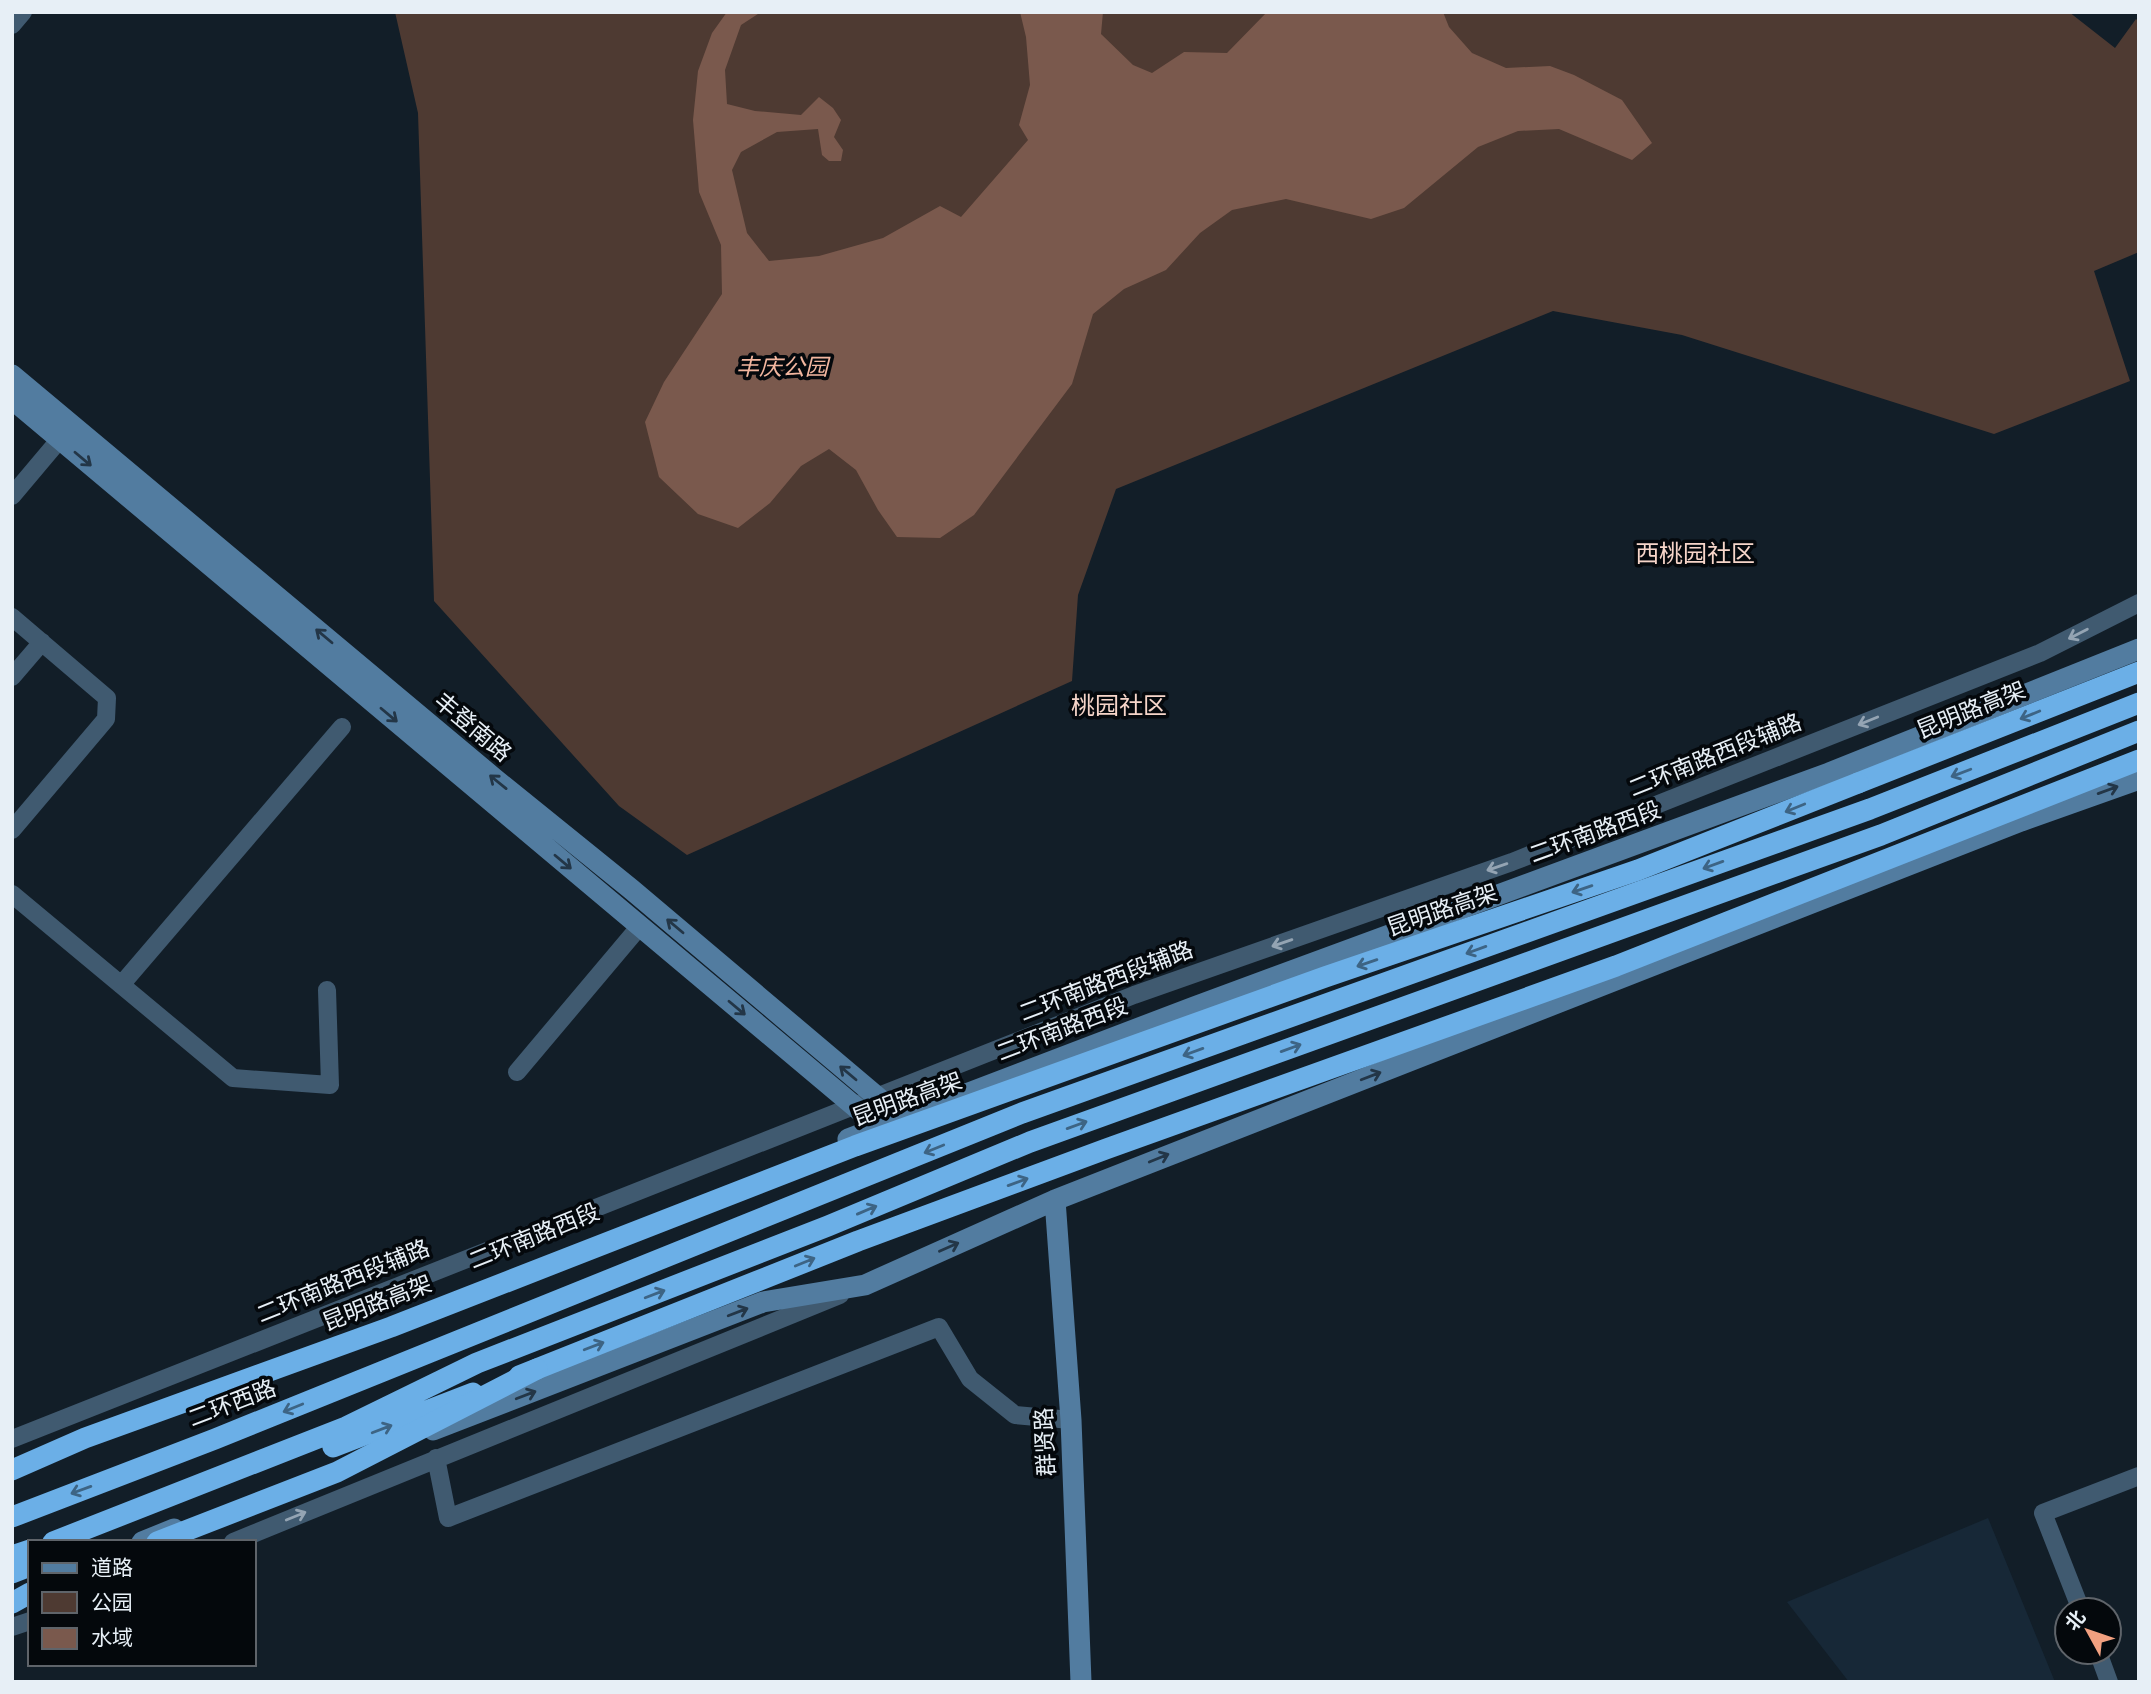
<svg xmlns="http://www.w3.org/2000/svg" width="2151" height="1694" viewBox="0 0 2151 1694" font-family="'Zilla Slab','Noto Sans SC',serif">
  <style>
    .built { fill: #172837 }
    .green { fill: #4e3a32 }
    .water { fill: #7a594d }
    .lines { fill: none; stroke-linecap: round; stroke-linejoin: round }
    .street { stroke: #405a70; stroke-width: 18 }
    .secondary { stroke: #527ca0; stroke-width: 21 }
    .highway { stroke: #6bafe7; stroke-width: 21 }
    .highway-bridge { stroke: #6bafe7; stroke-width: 21 }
    .oneway { stroke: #233647 }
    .oneway2 { stroke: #94a4b3 }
    .oneway3 { stroke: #3d6484 }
    .labels { text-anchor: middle; stroke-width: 7; stroke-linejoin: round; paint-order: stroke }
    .park-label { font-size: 23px; font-style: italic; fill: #f2b69f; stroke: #04080c }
    .street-label { font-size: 23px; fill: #e7eff6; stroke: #04080c }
    .neighbourhood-label { font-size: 24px; fill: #f6d5c9; stroke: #04080c }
  </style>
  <rect width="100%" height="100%" fill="#121e28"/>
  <path class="built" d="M1988 1518 2055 1682H1849L1787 1602Z"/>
  <path class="green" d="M395 12H2069L2115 48 2136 19 2139 22V252L2094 271 2130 381 1994 434 1682 335 1553 311 1116 489 1078 595 1072 681 687 855 619 806 434 601 418 113Z"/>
  <path class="water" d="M727 12H761L741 25 725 70 727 104 755 111 801 115 819 97 833 108 841 120 834 137 843 150 841 161H829L822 155 818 129 777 132 741 152 732 170 747 233 769 261 819 256 883 238 940 206 961 217 1028 140 1019 125 1030 85 1026 37 1020 12H1103L1101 34 1133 65 1152 73 1184 52 1227 53 1267 12H1443L1449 27 1472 53 1506 68 1550 66 1574 75 1622 100 1652 143 1632 160 1559 129 1518 131 1478 147 1404 208 1371 219 1286 199 1232 210 1200 233 1166 270 1124 289 1093 314 1072 384 974 515 940 538 897 537 878 510 856 470 829 449 801 466 770 503 738 528 698 514 659 477 645 422 664 382 722 294 721 245 699 192 693 120 698 71 712 33Z"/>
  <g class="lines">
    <path class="street" d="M12 25 23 12
      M12 496 60 439
      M12 617 107 698 106 719 12 830
      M12 677 42 642
      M12 894 233 1078 330 1085 327 990
      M121 985 342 727
      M517 1072 640 926
      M12 1439 1134 995 1512 862 2040 653 2139 603
      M436 1458 448 1518 939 1327 970 1379 1015 1415 1071 1420
      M233 1542 840 1295
      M2081 1610 2043 1513 2139 1476
      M12 1627 30 1621
      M2098 1652 2109 1682"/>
    <path class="secondary" d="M12 375 495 779 631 889 901 1117
      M12 399 878 1126
      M848 1139 1194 1007 1829 773 2139 649
      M1055 1200 1071 1420 1081 1682
      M433 1430 763 1302 865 1285 1055 1200 2021 821 2139 779
      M142 1542 174 1529"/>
    <path class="highway" d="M1858 783 2139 672
      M519 1376 858 1241 1106 1149 1616 966 2139 760
      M333 1447 473 1393
      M12 1517 215 1439 1022 1113 1870 809 2139 703
      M53 1542 346 1427 477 1363 828 1226 1030 1142 1881 835 2139 731
      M12 1556 30 1550
      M12 1573 30 1566
      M12 1603 30 1593"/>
    <path class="highway-bridge" d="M12 1470 85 1438 391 1327 855 1146 1325 977 1638 870 1858 783
      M157 1542 337 1472 537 1369"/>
  </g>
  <defs><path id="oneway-shaft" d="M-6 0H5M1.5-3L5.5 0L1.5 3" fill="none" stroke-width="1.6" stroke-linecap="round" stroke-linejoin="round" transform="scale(1.75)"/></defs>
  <g class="oneway">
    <use href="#oneway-shaft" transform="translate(83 459) rotate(40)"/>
    <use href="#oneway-shaft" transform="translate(324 636) rotate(-140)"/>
    <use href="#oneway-shaft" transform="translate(389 715) rotate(40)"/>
    <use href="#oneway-shaft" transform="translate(498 782) rotate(-141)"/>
    <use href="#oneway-shaft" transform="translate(2108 790) rotate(-20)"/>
    <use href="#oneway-shaft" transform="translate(563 862) rotate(40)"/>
    <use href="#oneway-shaft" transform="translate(675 926) rotate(-140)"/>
    <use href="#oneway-shaft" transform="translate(737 1008) rotate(40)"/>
    <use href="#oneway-shaft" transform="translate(848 1073) rotate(-140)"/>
    <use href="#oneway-shaft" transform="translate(1371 1076) rotate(-21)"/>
    <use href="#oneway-shaft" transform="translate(1159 1158) rotate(-22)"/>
    <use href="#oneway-shaft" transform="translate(949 1247) rotate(-24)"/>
    <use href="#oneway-shaft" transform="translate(738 1312) rotate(-21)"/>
    <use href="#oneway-shaft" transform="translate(526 1395) rotate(-21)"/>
  </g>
  <g class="oneway2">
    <use href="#oneway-shaft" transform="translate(2078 634) rotate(153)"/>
    <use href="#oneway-shaft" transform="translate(1868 721) rotate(158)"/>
    <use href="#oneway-shaft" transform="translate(1497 867) rotate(161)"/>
    <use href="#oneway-shaft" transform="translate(1282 943) rotate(161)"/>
    <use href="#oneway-shaft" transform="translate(296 1516) rotate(-22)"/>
  </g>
  <g class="oneway3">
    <use href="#oneway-shaft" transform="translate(2030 715) rotate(158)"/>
    <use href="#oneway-shaft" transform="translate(1961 773) rotate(159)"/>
    <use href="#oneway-shaft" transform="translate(1795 808) rotate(158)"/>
    <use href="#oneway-shaft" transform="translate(1713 865) rotate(160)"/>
    <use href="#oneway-shaft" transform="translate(1582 889) rotate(161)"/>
    <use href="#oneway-shaft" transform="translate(1476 950) rotate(160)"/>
    <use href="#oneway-shaft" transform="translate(1367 963) rotate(161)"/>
    <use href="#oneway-shaft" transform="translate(1291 1048) rotate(-20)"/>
    <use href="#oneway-shaft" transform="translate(1193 1052) rotate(160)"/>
    <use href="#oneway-shaft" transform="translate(1077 1125) rotate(-20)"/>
    <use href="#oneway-shaft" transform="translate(934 1149) rotate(158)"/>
    <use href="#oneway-shaft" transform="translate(1018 1182) rotate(-20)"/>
    <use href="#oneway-shaft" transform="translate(867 1210) rotate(-23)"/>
    <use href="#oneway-shaft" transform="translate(805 1262) rotate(-22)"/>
    <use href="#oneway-shaft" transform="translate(655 1294) rotate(-21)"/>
    <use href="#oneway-shaft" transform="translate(594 1346) rotate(-21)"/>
    <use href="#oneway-shaft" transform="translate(293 1408) rotate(158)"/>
    <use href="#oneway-shaft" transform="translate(382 1429) rotate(-21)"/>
    <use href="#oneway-shaft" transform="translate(81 1490) rotate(160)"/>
  </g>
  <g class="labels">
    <g class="park-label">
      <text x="782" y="375">丰庆公园</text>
    </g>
    <g class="street-label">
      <text transform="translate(1971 710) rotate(-22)" y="8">昆明路高架</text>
      <text transform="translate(473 727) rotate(40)" y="8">丰登南路</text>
      <text transform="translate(1715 755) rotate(-22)" y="8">二环南路西段辅路</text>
      <text transform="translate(1595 832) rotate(-20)" y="8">二环南路西段</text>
      <text transform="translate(1442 910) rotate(-19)" y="8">昆明路高架</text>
      <text transform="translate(1106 981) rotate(-21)" y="8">二环南路西段辅路</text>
      <text transform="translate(1062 1029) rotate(-21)" y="8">二环南路西段</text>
      <text transform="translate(907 1099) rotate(-20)" y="8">昆明路高架</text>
      <text transform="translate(534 1236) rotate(-22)" y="8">二环南路西段</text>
      <text transform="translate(343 1281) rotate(-22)" y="8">二环南路西段辅路</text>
      <text transform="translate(377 1303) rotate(-21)" y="8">昆明路高架</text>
      <text transform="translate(232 1403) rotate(-21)" y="8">二环西路</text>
      <text transform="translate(1045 1442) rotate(-93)" y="8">群贤路</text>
    </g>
    <g class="neighbourhood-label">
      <text x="1695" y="562">西桃园社区</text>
      <text x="1119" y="714">桃园社区</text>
    </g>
  </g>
  <rect width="2151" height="1694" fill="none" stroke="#e7eff6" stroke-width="28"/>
  <rect x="28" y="1540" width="228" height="126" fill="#04080c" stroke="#5f646a" stroke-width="2"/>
  <rect x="42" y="1563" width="35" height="10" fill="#527ca0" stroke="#5f646a" stroke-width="2"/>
  <text x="91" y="1575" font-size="21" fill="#e7eff6">道路</text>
  <rect x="42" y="1592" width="35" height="21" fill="#4e3a32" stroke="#5f646a" stroke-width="2"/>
  <text x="91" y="1610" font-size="21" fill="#e7eff6">公园</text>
  <rect x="42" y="1628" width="35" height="21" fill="#7a594d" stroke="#5f646a" stroke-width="2"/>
  <text x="91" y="1645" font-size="21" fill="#e7eff6">水域</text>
  <g transform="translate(2088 1631) rotate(310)"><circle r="33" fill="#04080c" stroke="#5f646a" stroke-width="2"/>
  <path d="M0-5L12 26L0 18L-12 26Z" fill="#f2a080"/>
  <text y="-10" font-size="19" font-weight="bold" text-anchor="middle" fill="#e7eff6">北</text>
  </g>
</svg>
